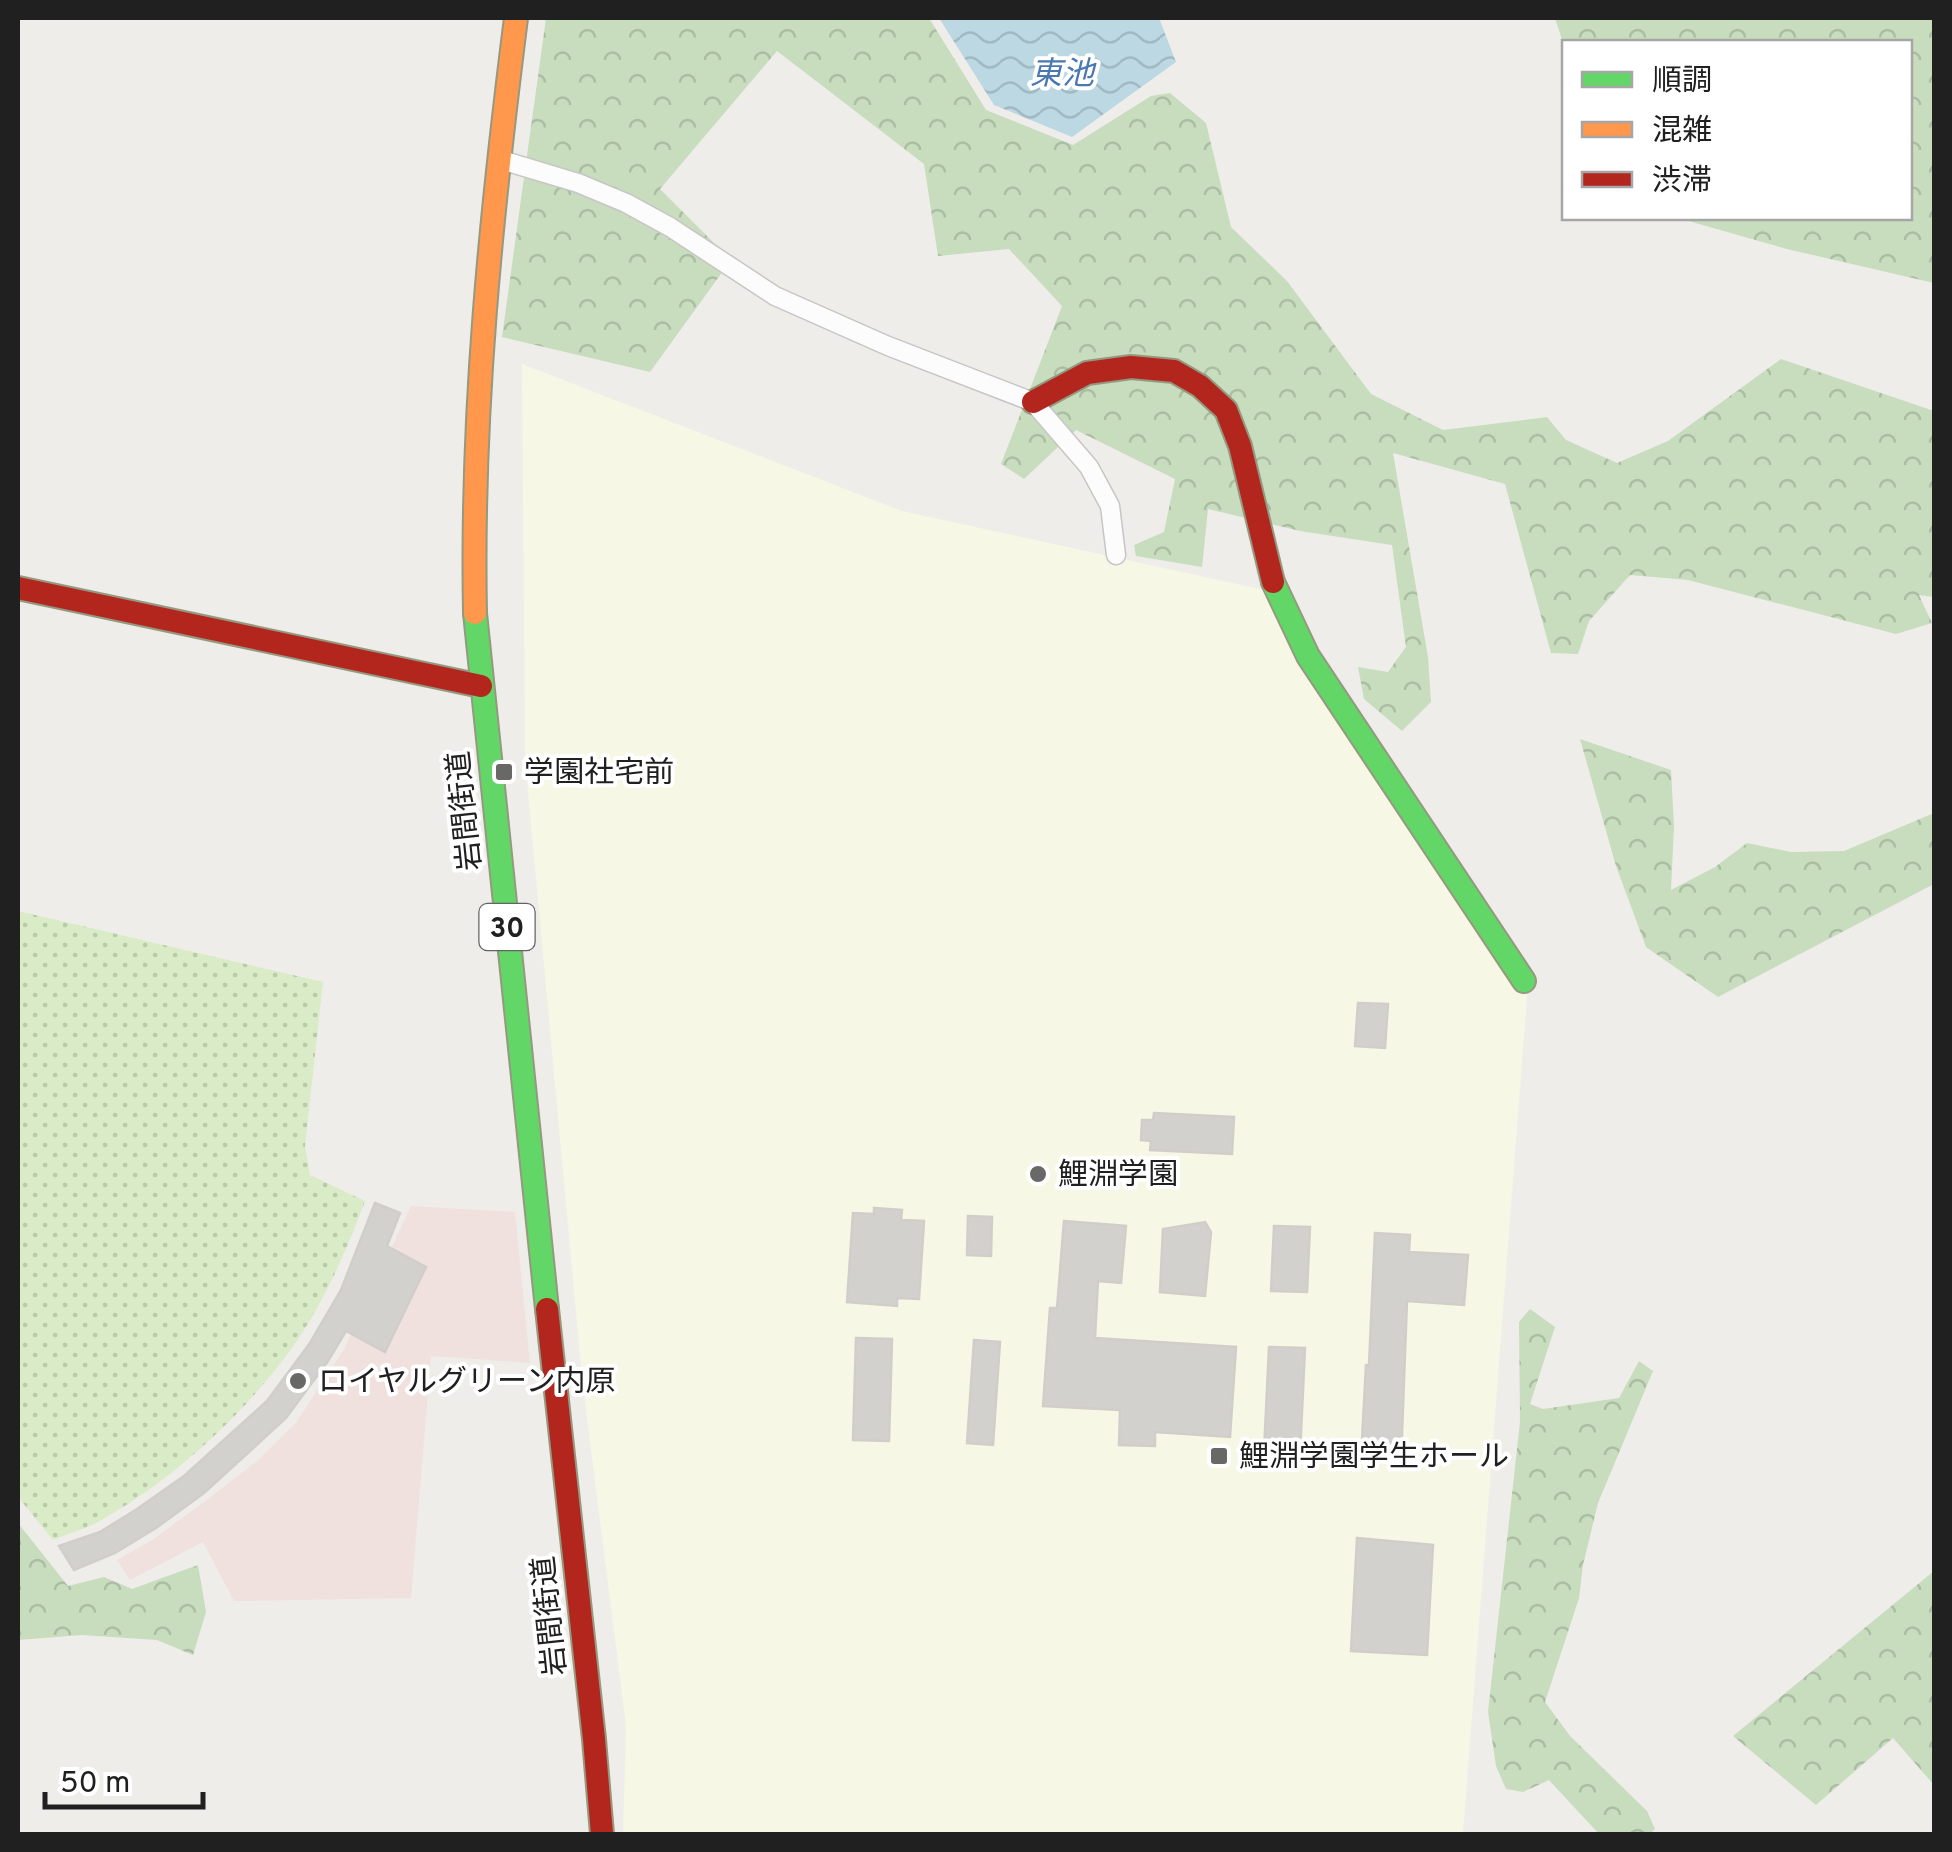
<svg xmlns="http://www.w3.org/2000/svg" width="1952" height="1852" viewBox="0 0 1952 1852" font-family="Overpass,'Noto Sans JP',sans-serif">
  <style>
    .commercial { fill: #f0e1de }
    .education { fill: #f6f7e5 }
    .grass { fill: url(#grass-dots) }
    .forest { fill: url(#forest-crowns) }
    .water { fill: url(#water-waves) }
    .building { fill: #d2d1ce; stroke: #d1ceca; stroke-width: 2.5 }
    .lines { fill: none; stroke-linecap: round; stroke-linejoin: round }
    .street-casing { stroke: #c7c6c5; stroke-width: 21 }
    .fast-casing { stroke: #959980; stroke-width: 26 }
    .slow-casing { stroke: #959980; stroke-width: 26 }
    .jam-casing { stroke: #959980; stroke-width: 26 }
    .street { stroke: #fcfcfc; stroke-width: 18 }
    .fast { stroke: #63d668; stroke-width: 22 }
    .slow { stroke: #ff974d; stroke-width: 22 }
    .jam { stroke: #b3261e; stroke-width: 22 }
    .poi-dot { fill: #686866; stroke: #fff; stroke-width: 4 }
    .labels { text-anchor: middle; stroke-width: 8; stroke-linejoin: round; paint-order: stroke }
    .shield { fill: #fff; stroke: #636363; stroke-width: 2.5 }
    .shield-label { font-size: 28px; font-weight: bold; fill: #202020 }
    .poi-label { font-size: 30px; fill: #202020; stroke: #fff; text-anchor: start }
    .street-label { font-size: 30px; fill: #202020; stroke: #fff }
    .water-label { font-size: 32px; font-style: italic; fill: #4a78b2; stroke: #fff }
  </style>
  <defs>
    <pattern id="grass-dots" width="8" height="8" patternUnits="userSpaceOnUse" patternTransform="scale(2.5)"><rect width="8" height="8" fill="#d9ecc7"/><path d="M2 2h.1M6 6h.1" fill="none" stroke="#bacaab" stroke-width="1.8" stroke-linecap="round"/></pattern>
    <pattern id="forest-crowns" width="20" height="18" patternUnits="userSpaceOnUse" patternTransform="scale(2.5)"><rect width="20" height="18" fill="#c7ddbe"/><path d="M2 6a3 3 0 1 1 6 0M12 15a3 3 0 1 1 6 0" fill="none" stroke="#abbda3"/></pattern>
    <pattern id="water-waves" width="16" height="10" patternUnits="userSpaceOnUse" patternTransform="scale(2.5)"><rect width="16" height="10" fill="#bcd8e2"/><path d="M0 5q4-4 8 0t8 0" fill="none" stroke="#a1b9c2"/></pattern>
  </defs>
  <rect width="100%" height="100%" fill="#eeede9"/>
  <path class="commercial" d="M411 1206 515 1212 530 1363 431 1356 411 1598 234 1601 203 1542 130 1580 117 1560 152 1540 203 1503 257 1461 296 1423 344 1349Z"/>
  <path class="education" d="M522 364 902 511 1269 591 1529 971 1463 1834H623L626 1727 582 1378 525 759Z"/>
  <path class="grass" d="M18 911 323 982 305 1146 310 1175 365 1201C347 1250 324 1302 294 1345 244 1415 171 1482 96 1523 82 1530 67 1534 53 1540L18 1497Z"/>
  <path class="forest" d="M546 18H929L986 110 1073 145 1151 96 1170 93 1206 123 1231 227 1287 281 1371 394 1443 430 1547 417 1566 440 1617 463 1668 441 1781 359 1934 411V597L1919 595 1932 623 1896 634 1688 580 1630 575 1589 621 1578 654 1551 653 1505 484 1393 453 1428 657 1431 702 1402 731 1364 699 1358 667 1388 672 1406 647 1392 545 1300 531 1208 509 1202 567 1136 556 1134 545 1164 532 1175 479 1076 430 1024 479 1001 464 1062 306 1009 249 938 256 924 164 777 51 660 189 731 260 650 372 502 337Z
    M1555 18H1934V283L1787 249 1678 218H1910V42H1564V46Z
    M1580 739 1671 770 1674 826 1671 890 1715 867 1747 843 1791 852 1844 851 1934 813V884L1718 997 1646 947 1616 866Z
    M1530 1309 1555 1327 1530 1404 1543 1409 1619 1398 1639 1361 1653 1371 1598 1503 1583 1565 1579 1598 1545 1702 1570 1736 1647 1811 1655 1829 1649 1834H1599L1549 1780 1523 1792 1506 1789 1496 1766 1488 1712 1520 1422 1519 1322Z
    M18 1523 68 1586 104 1577 132 1589 198 1565 206 1612 193 1655 157 1640 82 1635 18 1640Z
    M1934 1571V1785L1893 1738 1816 1805 1733 1736Z"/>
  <path class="water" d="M939 18H1159L1176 62 1072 137 994 105Z"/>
  <path class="building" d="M1358 1003 1388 1004 1385 1048 1355 1046Z
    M1154 1113 1234 1117 1232 1154 1150 1150 1151 1141 1141 1140 1142 1120H1153Z
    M375 1203 400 1213 387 1246 426 1267 385 1352 346 1331 328 1361 286 1418 204 1493 156 1528 115 1553 74 1570 59 1546 100 1532 137 1509 184 1476 267 1401 310 1343 341 1290Z
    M874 1208 902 1210 901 1220 924 1221 919 1299 897 1298V1306L847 1302 853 1213 874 1214Z
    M968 1216 992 1217 991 1256 967 1255Z
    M1064 1221 1126 1226 1121 1283 1098 1281 1095 1338 1236 1347 1230 1437 1155 1432V1446L1119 1445 1120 1410 1043 1406 1050 1308H1057Z
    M1205 1222 1211 1232 1205 1296 1160 1292 1163 1229Z
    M1274 1226 1310 1227 1307 1292 1271 1291Z
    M1375 1233 1410 1235 1409 1252 1468 1255 1464 1305 1407 1301 1401 1461 1361 1459 1366 1365H1369Z
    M856 1338 892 1339 889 1441 853 1440Z
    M974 1340 1000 1342 993 1445 967 1443Z
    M1269 1347 1305 1348 1300 1454 1264 1452Z
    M1357 1538 1433 1545 1427 1655 1351 1651Z"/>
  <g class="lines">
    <g class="street-casing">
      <path id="street" d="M498 159 578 183 626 203 670 227 775 296 888 346 1033 402 1089 467 1110 506 1116 555"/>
    </g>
    <g class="fast-casing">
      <path id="fast" d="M1273 582 1308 656 1524 981
        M475 613 547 1309"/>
    </g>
    <g class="slow-casing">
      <path id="slow" d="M475 613C471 413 491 216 516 18"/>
    </g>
    <g class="jam-casing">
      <path id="jam" d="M1033 402 1087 373 1131 367 1174 371 1200 386 1226 410 1240 446 1273 582
        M18 588 481 686
        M547 1309 594 1739 602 1834"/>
    </g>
    <use href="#street" class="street"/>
    <use href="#fast" class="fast"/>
    <use href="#slow" class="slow"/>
    <use href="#jam" class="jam"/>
  </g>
  <g class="poi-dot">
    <rect x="494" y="762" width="20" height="20" rx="5"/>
    <circle cx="1038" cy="1174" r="10"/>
    <circle cx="298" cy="1381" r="10"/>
    <rect x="1209" y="1446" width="20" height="20" rx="5"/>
  </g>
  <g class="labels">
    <rect class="shield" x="479.5" y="904" width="55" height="46" rx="8"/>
    <g class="shield-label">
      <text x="507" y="937">30</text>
    </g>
    <g class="poi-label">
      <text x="524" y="782">学園社宅前</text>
      <text x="1058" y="1184">鯉淵学園</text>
      <text x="318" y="1391">ロイヤルグリーン内原</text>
      <text x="1239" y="1466">鯉淵学園学生ホール</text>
    </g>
    <g class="street-label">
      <text transform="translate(464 811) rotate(-96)" y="10">岩間街道</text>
      <text transform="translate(549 1616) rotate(-96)" y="10">岩間街道</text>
    </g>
    <g class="water-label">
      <text x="1062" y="84">東池</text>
    </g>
  </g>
  <rect width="1952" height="1852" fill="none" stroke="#202020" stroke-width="40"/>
  <rect x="1562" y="40" width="350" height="180" fill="#ffffff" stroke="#a6a6a6" stroke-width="2.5"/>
  <rect x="1582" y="72" width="50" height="15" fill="#63d668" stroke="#a6a6a6" stroke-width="2.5"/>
  <text x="1652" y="90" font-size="30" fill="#202020">順調</text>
  <rect x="1582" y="122" width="50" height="15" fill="#ff974d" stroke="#a6a6a6" stroke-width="2.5"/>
  <text x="1652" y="140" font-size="30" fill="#202020">混雑</text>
  <rect x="1582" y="172" width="50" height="15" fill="#b3261e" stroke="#a6a6a6" stroke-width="2.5"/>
  <text x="1652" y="190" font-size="30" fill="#202020">渋滞</text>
  <path d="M45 1792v15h158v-15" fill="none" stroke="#202020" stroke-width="5"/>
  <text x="60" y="1792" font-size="30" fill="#202020" stroke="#ffffff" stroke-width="8" paint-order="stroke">50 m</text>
</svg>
